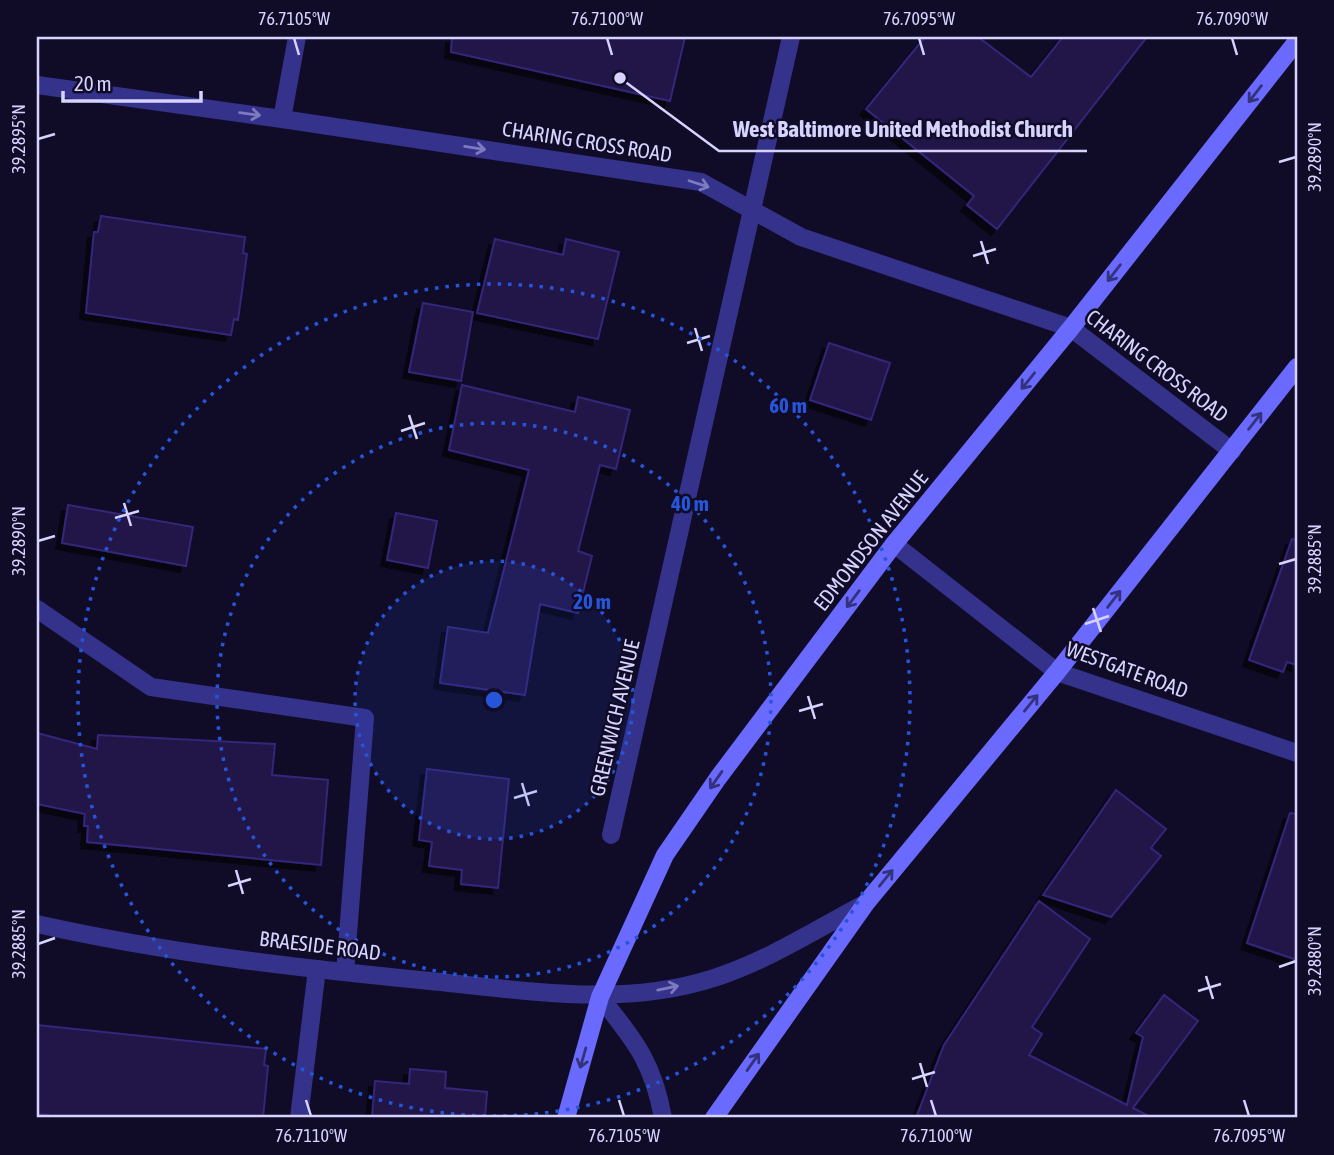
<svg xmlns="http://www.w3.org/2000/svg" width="1334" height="1155" viewBox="0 0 1334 1155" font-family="'Asap Condensed',sans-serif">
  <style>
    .building { fill: #20164a; stroke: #342679; stroke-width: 2; filter: url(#shadow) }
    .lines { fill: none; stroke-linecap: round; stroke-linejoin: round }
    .service { stroke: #34328b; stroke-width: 18 }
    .minor { stroke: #34328b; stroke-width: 18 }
    .secondary { stroke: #6a6aff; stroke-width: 18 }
    .oneway { stroke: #34327d }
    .oneway2 { stroke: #7d7abf }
    .ticks { fill: none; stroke: #d7d3ff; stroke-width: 2.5 }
    .ring { fill: none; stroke: #2655da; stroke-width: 3.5; stroke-dasharray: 3.5 7 }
    .labels { text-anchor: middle; stroke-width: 5; stroke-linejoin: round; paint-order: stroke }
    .street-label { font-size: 21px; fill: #d7d3ff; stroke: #100c27 }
    .centre { fill: #2655da; stroke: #100c27; stroke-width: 3.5 }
    .ring-label { font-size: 21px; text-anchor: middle; font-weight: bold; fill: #2655da; stroke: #100c27; stroke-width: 5; stroke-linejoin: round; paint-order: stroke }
    .leader { fill: none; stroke: #d7d3ff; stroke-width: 2.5 }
    .callout-dot { fill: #d7d3ff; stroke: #100c27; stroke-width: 2.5 }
    .callout-label { font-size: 23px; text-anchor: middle; font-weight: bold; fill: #d7d3ff; stroke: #100c27; stroke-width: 5; stroke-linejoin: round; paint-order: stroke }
    .neatline { fill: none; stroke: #d7d3ff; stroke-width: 2.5 }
    .ticks-label { font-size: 18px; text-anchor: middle; fill: #d7d3ff }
  </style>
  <defs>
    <filter id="shadow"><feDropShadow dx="-6" dy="6" stdDeviation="0" flood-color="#0009"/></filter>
  </defs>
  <rect width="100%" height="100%" fill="#100c27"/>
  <path class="building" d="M452 37H685L670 101 451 52Z
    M925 37H978L1031 77 1063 37H1147L997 229 967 205 974 196 866 109Z
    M101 216 245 237 243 253 247 254 238 320 234 319 231 335 86 313 94 232H98Z
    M495 239 563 255 566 239 619 252 598 339 477 313Z
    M423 303 473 312 461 381 409 372Z
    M829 343 890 363 871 420 810 400Z
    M462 385 575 412 578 397 630 410 616 469 600 465 578 551 592 556 578 613 540 604 525 695 440 683 448 627 488 633 529 470 449 450Z
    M68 505 193 527 186 566 62 543Z
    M396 513 437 521 428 568 387 560Z
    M1292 539 1297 540V665L1287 662 1283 672 1249 660Z
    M37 733 97 749 98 735 275 744 272 775 328 780 321 865 87 842 88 826H84L85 814 37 804Z
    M427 769 509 779 498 888 461 884 462 870 429 866 432 842 419 840Z
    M1116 790 1166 829 1151 848 1161 856 1111 917 1043 895Z
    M1290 813 1297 814V960L1247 943Z
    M1039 901 1090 939 1032 1027 1042 1034 1029 1055 1127 1105 1143 1037 1136 1033 1164 995 1198 1021 1133 1108 1152 1118H916L944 1045Z
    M37 1025 266 1049 264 1065 268 1066 263 1118H47L48 1115 37 1114Z
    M410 1069 446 1072 445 1088 487 1092 485 1118H372L375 1081 409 1084Z"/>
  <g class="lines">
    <path class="service" d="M282 119 297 37
      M37 609 151 687 365 718 345 972
      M299 1118 317 969"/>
    <path class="minor" d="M37 85 282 119 701 182 801 237 1071 328 1232 451
      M894 544 1057 672 1297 753
      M611 835 791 37
      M37 924C166 953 298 968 430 981 525 990 621 1008 714 978 767 961 817 929 866 903
      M600 997C635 1041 653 1062 663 1118"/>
    <path class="secondary" d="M566 1118 600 997 665 855 718 778 894 544 1071 328 1297 41
      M714 1118 866 903 1057 672 1297 367"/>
  </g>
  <defs><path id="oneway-shaft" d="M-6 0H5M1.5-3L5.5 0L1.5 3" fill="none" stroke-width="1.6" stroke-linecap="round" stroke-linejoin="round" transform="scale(1.75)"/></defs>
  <g class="oneway">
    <use href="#oneway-shaft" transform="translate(1255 94) rotate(128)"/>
    <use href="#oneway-shaft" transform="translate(1114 273) rotate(128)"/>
    <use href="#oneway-shaft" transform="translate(1028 381) rotate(129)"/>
    <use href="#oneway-shaft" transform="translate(1255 421) rotate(-52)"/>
    <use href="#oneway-shaft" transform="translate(853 599) rotate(127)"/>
    <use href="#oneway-shaft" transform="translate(1114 599) rotate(-52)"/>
    <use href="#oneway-shaft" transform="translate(1031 703) rotate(-51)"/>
    <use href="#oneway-shaft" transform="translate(716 780) rotate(125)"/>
    <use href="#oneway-shaft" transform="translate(886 878) rotate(-51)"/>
    <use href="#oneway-shaft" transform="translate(583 1058) rotate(106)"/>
    <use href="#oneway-shaft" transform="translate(753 1062) rotate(-55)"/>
  </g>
  <g class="oneway2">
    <use href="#oneway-shaft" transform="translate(250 114) rotate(8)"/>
    <use href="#oneway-shaft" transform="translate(475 148) rotate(9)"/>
    <use href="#oneway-shaft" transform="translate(699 184) rotate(18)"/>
    <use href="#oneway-shaft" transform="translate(668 988) rotate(-12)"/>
  </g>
  <path class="ticks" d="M294 38 299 55M607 38 612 55M919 38 924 55M1232 38 1237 55M38 139 55 134M1279 162 1296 157M981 241 988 264M973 256 996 249M695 328 702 351M687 343 710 336M409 415 417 439M401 431 425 423M124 503 131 526M115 518 139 511M38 541 55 536M1279 564 1296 559M1093 608 1101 632M1085 624 1109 616M808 696 815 719M799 711 823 704M522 783 529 806M514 798 537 791M236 870 243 894M228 886 251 879M38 944 55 938M1279 967 1296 961M1206 976 1213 999M1198 991 1221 984M920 1063 927 1087M912 1079 935 1072M306 1100 311 1116M619 1100 624 1116M931 1100 936 1116M1244 1100 1249 1116"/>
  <circle cx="494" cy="700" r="139" fill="#2655da" fill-opacity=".12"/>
  <g class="ring">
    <circle cx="494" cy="700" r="139"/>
    <circle cx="494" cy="700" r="277"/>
    <circle cx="494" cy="700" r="416"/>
  </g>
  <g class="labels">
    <g class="street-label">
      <text transform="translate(587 142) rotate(9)" y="7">CHARING CROSS ROAD</text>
      <text transform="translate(1157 366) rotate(37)" y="7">CHARING CROSS ROAD</text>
      <text transform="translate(871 541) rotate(-52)" y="7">EDMONDSON AVENUE</text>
      <text transform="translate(1127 670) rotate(20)" y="7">WESTGATE ROAD</text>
      <text transform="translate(615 718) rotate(-77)" y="7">GREENWICH AVENUE</text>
      <text transform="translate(320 946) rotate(7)" y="7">BRAESIDE ROAD</text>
    </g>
  </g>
  <circle cx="494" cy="700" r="10" class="centre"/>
  <g class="ring-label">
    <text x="788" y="413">60 m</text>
    <text x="690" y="511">40 m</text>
    <text x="592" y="609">20 m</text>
  </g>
  <path class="leader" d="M620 78L719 151H1087"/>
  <circle class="callout-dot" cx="620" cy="78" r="7"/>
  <g class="callout-label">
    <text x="903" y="137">West Baltimore United Methodist Church</text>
  </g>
  <rect width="1334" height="1155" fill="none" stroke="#100c27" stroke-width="77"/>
  <path d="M63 91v10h138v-10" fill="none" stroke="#d7d3ff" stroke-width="3.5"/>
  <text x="74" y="91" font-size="21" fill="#d7d3ff" stroke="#100c27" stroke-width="5" paint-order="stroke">20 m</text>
  <rect x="38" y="38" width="1258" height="1078" class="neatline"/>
  <g class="ticks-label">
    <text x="294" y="25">76.7105°W</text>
    <text x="607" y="25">76.7100°W</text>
    <text x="919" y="25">76.7095°W</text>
    <text x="1232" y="25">76.7090°W</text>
    <text transform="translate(19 139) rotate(-90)" y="6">39.2895°N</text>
    <text transform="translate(1315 157) rotate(-90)" y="6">39.2890°N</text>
    <text transform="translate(19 541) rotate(-90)" y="6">39.2890°N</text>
    <text transform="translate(1315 559) rotate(-90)" y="6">39.2885°N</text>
    <text transform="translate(19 944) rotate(-90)" y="6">39.2885°N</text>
    <text transform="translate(1315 961) rotate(-90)" y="6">39.2880°N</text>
    <text x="311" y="1142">76.7110°W</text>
    <text x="624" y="1142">76.7105°W</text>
    <text x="936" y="1142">76.7100°W</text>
    <text x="1249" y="1142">76.7095°W</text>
  </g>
</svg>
